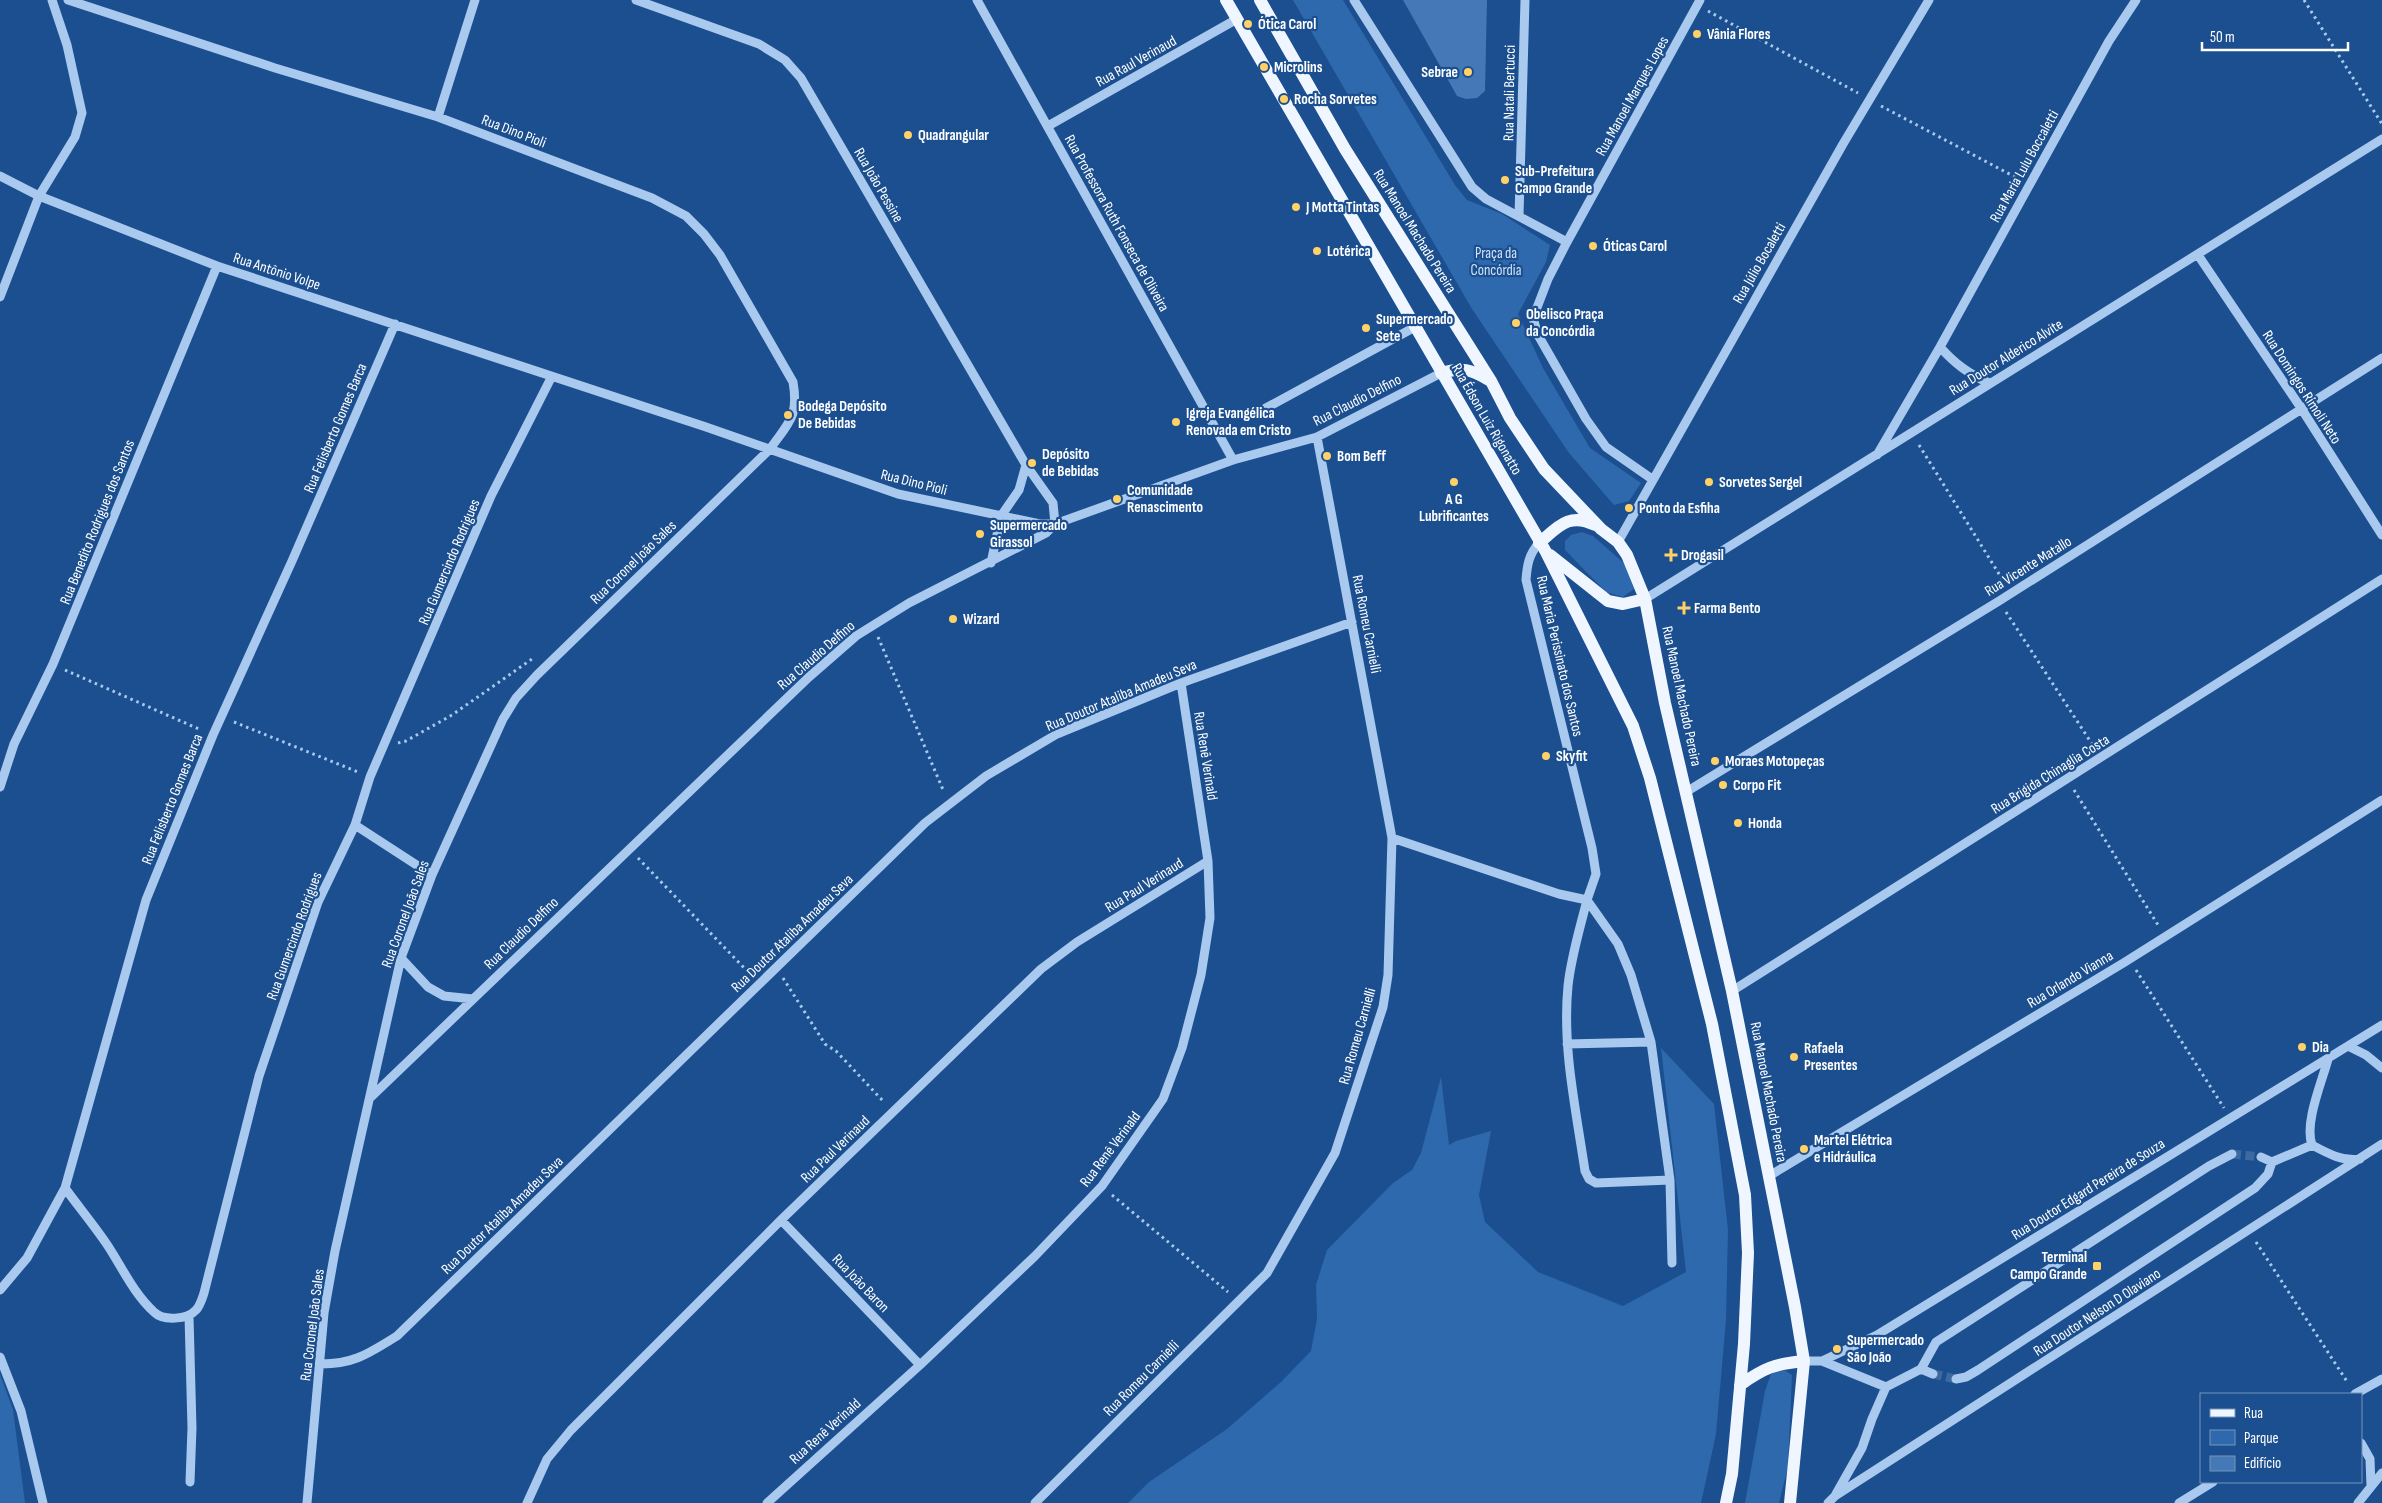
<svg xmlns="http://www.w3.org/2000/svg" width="2382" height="1503" viewBox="0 0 2382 1503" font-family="'Sofia Sans Condensed',sans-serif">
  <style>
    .green { fill: #2e69ad }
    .building { fill: #4478b7 }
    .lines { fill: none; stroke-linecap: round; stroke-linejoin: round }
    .minor-tunnel { stroke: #3d69a0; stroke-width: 9; stroke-dasharray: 9 4.5; stroke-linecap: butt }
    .path { stroke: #a9c9ee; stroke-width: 3; stroke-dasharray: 2.5 4; stroke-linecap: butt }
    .minor { stroke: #a9c9ee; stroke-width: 9 }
    .major { stroke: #f0f6ff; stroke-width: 12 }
    .poi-dot { fill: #ffd166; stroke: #1b4f8f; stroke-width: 2 }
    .labels { text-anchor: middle; stroke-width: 4.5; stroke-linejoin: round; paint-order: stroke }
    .poi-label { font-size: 15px; font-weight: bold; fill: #fff; stroke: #1b4f8f; text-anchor: start }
    .street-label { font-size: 15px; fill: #fff; stroke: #1b4f8f }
    .park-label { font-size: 15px; fill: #cfe3fa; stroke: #1b4f8f }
  </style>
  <rect width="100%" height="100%" fill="#1b4f8f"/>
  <path class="green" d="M1293 0H1343L1455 185 1467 200 1502 214 1550 245 1546 262 1518 314 1543 368 1590 448 1641 483 1629 501 1614 505 1569 453 1472 309Z
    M1582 532 1593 536 1625 564 1634 589 1623 597 1606 592 1565 550V541L1571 535Z
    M1661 1048 1714 1104 1728 1230 1726 1320 1716 1434 1701 1503H1128L1149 1482 1227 1429 1281 1382 1311 1351 1317 1319 1316 1285 1327 1250 1393 1183 1412 1170 1421 1153 1441 1077 1449 1145 1456 1141 1491 1131 1479 1195 1485 1222 1538 1272 1623 1306 1686 1272Z
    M1784 1370 1792 1375 1788 1467 1779 1503H1745L1765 1391 1771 1374Z
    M0 1374 13 1410 25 1503H0Z"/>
  <path class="building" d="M1403 0H1487L1485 91 1477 98 1466 99 1457 96Z"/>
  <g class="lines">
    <path class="minor-tunnel" d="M2232 1154 2261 1157
      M1933 1374 1956 1379"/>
    <path class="path" d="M2304 0 2382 124
      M1708 11 1858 93
      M1881 106 2017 178
      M1919 445 2004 582
      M2006 612 2094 747
      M878 637 944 792
      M65 670 201 730
      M234 722 358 772
      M398 743 406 741 452 715 532 659
      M2074 790 2158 925
      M638 858 750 974
      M2136 970 2224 1108
      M783 978 825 1044 836 1051 884 1102
      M1112 1195 1228 1292
      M2256 1242 2348 1383"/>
    <path class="minor" d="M68 0 275 68 438 117 652 198 686 216 704 234 720 255 793 382C799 417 789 422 770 449L537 675 516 698 503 719 432 875 401 958 335 1251 324 1313 307 1503
      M636 0 759 44 785 60 801 78 1026 465 1053 503 1055 524
      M977 0 1233 460
      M1354 0 1472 187 1486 199 1567 242
      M438 117 475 0
      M1048 126 1237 19
      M0 176 39 196 217 266 706 427 898 494 1040 524H1055
      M1519 216 1525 0
      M2198 255 2301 408 2382 535
      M0 297 39 196 75 137 82 113 67 45 52 0
      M1940 347C1955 364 1969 374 1989 383
      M1253 415 1415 327
      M1877 455 1940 347 2109 41 2136 0
      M1652 479 1606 447 1586 419 1538 335 1533 318 1548 279 1567 242 1700 0
      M1618 542 1843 144 1929 0
      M991 563 1001 516 1019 490 1026 465
      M1645 599 2382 139
      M0 787 14 744 53 664 217 266
      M1686 792 1999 601 2382 358
      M355 825 432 875
      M1392 838 1559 894 1587 900 1596 874 1592 848 1526 580C1527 565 1529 554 1539 543
      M401 958 428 987 444 996 473 999
      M1732 991 2382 579
      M1567 1044 1651 1042
      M2348 1046 2366 1055 2382 1068
      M2328 1059C2322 1082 2304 1123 2312 1145 2327 1153 2343 1162 2360 1159
      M371 1097 809 677 856 636 909 603 1046 533 1055 524 1233 460 1317 437 1441 373
      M2261 1157 2272 1162
      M1769 1176 2125 962 2382 800
      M1670 1180 1596 1183 1589 1179 1585 1171C1576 1110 1562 1047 1568 986 1571 957 1580 928 1587 900L1618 944 1631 975 1651 1042 1670 1180 1672 1263
      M65 1188C78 1206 93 1224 106 1243 121 1265 133 1293 154 1312 163 1321 187 1320 196 1310 200 1306 202 1299 204 1293L259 1076 318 902 355 825 370 777 491 496 551 378
      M781 1220 920 1365
      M0 1290 27 1258 65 1188 146 900 213 735 292 561 395 324
      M189 1316 192 1428 190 1482
      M0 1357 21 1411 43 1503
      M1804 1361H1822L1877 1335 2382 1025
      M1822 1361 1886 1387
      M321 1364C355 1364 369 1353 397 1336L925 823 986 776 1057 734 1181 683 1352 622
      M1921 1369 1933 1374
      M1956 1379 1966 1377 1978 1370 2255 1188 2268 1174 2272 1162 2312 1145
      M2355 1394 2382 1379
      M2361 1443 2370 1459 2371 1486
      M1836 1494 1862 1448 1872 1419 1886 1387 1921 1369 1936 1342 2209 1166 2232 1154
      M527 1503 547 1459 571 1430 781 1220 1041 969 1077 942 1208 861
      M767 1503 920 1365 1035 1256 1102 1186 1163 1099 1182 1048 1201 975 1210 918 1208 861 1181 683
      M1035 1503 1267 1273 1335 1153 1383 1007 1388 975 1392 838 1317 437
      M1828 1503 1835 1496 2382 1144
      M2179 1503 2213 1482
      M2358 1503 2382 1473"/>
    <path class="major" d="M1226 0 1546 552 1633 726 1650 778 1712 1024 1745 1195 1748 1253 1744 1344 1732 1474 1726 1503
      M1260 0 1345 149 1491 381 1510 418 1544 469 1601 529 1618 542 1627 555 1645 599 1665 703 1732 991 1795 1307 1804 1361 1790 1503
      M1441 373C1463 367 1470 369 1489 380
      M1539 543C1558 527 1569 512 1595 525
      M1550 555 1608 601 1623 604 1645 599
      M1740 1385C1764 1368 1774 1364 1804 1361"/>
  </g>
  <g class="poi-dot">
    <circle cx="1248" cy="24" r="5"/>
    <circle cx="1697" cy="34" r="5"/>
    <circle cx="1264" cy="67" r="5"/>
    <circle cx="1468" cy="72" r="5"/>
    <circle cx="1284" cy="99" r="5"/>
    <circle cx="908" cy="135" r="5"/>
    <circle cx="1505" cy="180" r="5"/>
    <circle cx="1296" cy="207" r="5"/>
    <circle cx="1593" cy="246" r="5"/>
    <circle cx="1317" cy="251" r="5"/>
    <circle cx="1516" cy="323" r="5"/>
    <circle cx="1366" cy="328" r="5"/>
    <circle cx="788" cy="415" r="5"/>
    <circle cx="1176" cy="422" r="5"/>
    <circle cx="1327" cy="456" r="5"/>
    <circle cx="1032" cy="463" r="5"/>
    <circle cx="1454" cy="482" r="5"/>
    <circle cx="1709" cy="482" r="5"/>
    <circle cx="1117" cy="499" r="5"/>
    <circle cx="1629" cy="508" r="5"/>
    <circle cx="980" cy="534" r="5"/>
    <path d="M1668.5 547.5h5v5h5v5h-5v5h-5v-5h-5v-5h5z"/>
    <path d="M1681.5 600.5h5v5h5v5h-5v5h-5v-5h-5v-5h5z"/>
    <circle cx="953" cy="619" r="5"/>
    <circle cx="1546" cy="756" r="5"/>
    <circle cx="1715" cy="761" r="5"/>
    <circle cx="1723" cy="785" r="5"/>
    <circle cx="1738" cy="823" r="5"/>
    <circle cx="2302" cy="1047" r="5"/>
    <circle cx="1794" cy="1057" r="5"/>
    <circle cx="1804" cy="1149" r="5"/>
    <rect x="2092" y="1261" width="10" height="10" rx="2.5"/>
    <circle cx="1837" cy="1349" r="5"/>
  </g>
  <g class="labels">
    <g class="poi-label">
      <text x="1258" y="29">Ótica Carol</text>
      <text x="1707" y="39">Vânia Flores</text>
      <text x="1274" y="72">Microlins</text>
      <text x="1458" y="77" text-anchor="end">Sebrae</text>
      <text x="1294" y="104">Rocha Sorvetes</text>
      <text x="918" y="140">Quadrangular</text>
      <text x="1515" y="176">Sub-Prefeitura<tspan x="1515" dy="17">Campo Grande</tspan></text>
      <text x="1306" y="212">J Motta Tintas</text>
      <text x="1603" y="251">Óticas Carol</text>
      <text x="1327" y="256">Lotérica</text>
      <text x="1526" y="319">Obelisco Praça<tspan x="1526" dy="17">da Concórdia</tspan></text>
      <text x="1376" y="324">Supermercado<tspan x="1376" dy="17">Sete</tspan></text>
      <text x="798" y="411">Bodega Depósito<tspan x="798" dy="17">De Bebidas</tspan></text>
      <text x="1186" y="418">Igreja Evangélica<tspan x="1186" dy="17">Renovada em Cristo</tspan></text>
      <text x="1042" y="459">Depósito<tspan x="1042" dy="17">de Bebidas</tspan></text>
      <text x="1337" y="461">Bom Beff</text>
      <text x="1719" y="487">Sorvetes Sergel</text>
      <text x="1127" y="495">Comunidade<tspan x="1127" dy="17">Renascimento</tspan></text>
      <text x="1454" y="504" text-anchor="middle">A G<tspan x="1454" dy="17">Lubrificantes</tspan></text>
      <text x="1639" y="513">Ponto da Esfiha</text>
      <text x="990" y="530">Supermercado<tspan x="990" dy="17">Girassol</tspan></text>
      <text x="1681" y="560">Drogasil</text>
      <text x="1694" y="613">Farma Bento</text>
      <text x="963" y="624">Wizard</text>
      <text x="1556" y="761">Skyfit</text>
      <text x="1725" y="766">Moraes Motopeças</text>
      <text x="1733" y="790">Corpo Fit</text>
      <text x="1748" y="828">Honda</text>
      <text x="2312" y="1052">Dia</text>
      <text x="1804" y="1053">Rafaela<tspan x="1804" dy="17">Presentes</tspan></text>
      <text x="1814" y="1145">Martel Elétrica<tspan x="1814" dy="17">e Hidráulica</tspan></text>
      <text x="2087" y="1262" text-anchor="end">Terminal<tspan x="2087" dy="17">Campo Grande</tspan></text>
      <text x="1847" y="1345">Supermercado<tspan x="1847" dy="17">São João</tspan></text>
    </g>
    <g class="street-label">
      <text transform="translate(1136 61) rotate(-29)" y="5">Rua Raul Verinaud</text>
      <text transform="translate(1509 93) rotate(-89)" y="5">Rua Natali Bertucci</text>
      <text transform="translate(1632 96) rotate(-61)" y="5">Rua Manoel Marques Lopes</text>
      <text transform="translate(514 131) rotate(21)" y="5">Rua Dino Pioli</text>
      <text transform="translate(2024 166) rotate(-61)" y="5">Rua Maria Lulu Boccaletti</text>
      <text transform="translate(879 185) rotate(60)" y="5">Rua João Pessine</text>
      <text transform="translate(1117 223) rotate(61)" y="5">Rua Professora Ruth Fonseca de Oliveira</text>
      <text transform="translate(1415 231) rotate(58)" y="5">Rua Manoel Machado Pereira</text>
      <text transform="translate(1759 263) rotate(-60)" y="5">Rua Júlio Bocaletti</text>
      <text transform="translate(277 271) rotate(18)" y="5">Rua Antônio Volpe</text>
      <text transform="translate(2006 357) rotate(-32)" y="5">Rua Doutor Alderico Alvite</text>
      <text transform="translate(2302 387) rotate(57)" y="5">Rua Domingos Rímoli Neto</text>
      <text transform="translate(1357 400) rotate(-27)" y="5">Rua Claudio Delfino</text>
      <text transform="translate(1487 419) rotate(60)" y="5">Rua Édson Luiz Rigonatto</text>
      <text transform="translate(335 428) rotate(-67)" y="5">Rua Felisberto Gomes Barca</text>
      <text transform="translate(914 482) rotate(14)" y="5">Rua Dino Pioli</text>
      <text transform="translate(97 522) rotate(-68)" y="5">Rua Benedito Rodrigues dos Santos</text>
      <text transform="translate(449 562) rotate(-67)" y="5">Rua Gumercindo Rodrigues</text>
      <text transform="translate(633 562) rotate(-44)" y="5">Rua Coronel João Sales</text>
      <text transform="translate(2028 566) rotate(-32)" y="5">Rua Vicente Matallo</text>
      <text transform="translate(1367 624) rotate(79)" y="5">Rua Romeu Carnielli</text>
      <text transform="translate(816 655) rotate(-41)" y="5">Rua Claudio Delfino</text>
      <text transform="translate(1560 656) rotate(77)" y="5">Rua Maria Perissinato dos Santos</text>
      <text transform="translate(1121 695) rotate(-23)" y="5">Rua Doutor Ataliba Amadeu Seva</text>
      <text transform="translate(1682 696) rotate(78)" y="5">Rua Manoel Machado Pereira</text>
      <text transform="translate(1206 756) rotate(81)" y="5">Rua Renê Verinald</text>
      <text transform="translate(2050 774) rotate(-32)" y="5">Rua Brigida Chinaglia Costa</text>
      <text transform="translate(172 799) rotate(-68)" y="5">Rua Felisberto Gomes Barca</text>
      <text transform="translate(1144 885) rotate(-32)" y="5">Rua Paul Verinaud</text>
      <text transform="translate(405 914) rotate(-70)" y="5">Rua Coronel João Sales</text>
      <text transform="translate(521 933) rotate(-44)" y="5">Rua Claudio Delfino</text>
      <text transform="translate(792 933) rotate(-44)" y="5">Rua Doutor Ataliba Amadeu Seva</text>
      <text transform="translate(294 936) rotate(-70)" y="5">Rua Gumercindo Rodrigues</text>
      <text transform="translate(2070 979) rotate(-31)" y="5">Rua Orlando Vianna</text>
      <text transform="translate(1357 1036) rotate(-74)" y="5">Rua Romeu Carnielli</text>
      <text transform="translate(1769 1092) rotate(79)" y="5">Rua Manoel Machado Pereira</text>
      <text transform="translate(835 1149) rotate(-44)" y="5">Rua Paul Verinaud</text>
      <text transform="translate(1110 1149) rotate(-53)" y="5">Rua Renê Verinald</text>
      <text transform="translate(2088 1189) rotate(-32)" y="5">Rua Doutor Edgard Pereira de Souza</text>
      <text transform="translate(502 1215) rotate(-44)" y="5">Rua Doutor Ataliba Amadeu Seva</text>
      <text transform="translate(861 1283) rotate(46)" y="5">Rua João Baron</text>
      <text transform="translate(2097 1312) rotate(-33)" y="5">Rua Doutor Nelson D Olaviano</text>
      <text transform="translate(312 1325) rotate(-83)" y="5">Rua Coronel João Sales</text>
      <text transform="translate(1141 1378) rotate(-45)" y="5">Rua Romeu Carnielli</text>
      <text transform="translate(825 1431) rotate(-42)" y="5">Rua Renê Verinald</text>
    </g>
    <g class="park-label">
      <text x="1496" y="258">Praça da<tspan x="1496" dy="17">Concórdia</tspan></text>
    </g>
  </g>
  <rect x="2200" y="1393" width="162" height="90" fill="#1b4f8f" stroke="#7695bc"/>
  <rect x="2210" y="1409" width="25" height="8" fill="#f0f6ff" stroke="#7695bc"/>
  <text x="2244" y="1418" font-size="15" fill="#ffffff">Rua</text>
  <rect x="2210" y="1430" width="25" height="15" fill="#2e69ad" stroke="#7695bc"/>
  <text x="2244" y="1443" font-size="15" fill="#ffffff">Parque</text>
  <rect x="2210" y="1456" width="25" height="15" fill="#4478b7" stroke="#7695bc"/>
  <text x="2244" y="1468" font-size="15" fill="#ffffff">Edifício</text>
  <path d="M2202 42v8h146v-8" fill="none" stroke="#ffffff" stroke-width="2.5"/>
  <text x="2210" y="42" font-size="15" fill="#ffffff" stroke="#1b4f8f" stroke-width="4" paint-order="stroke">50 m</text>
</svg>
